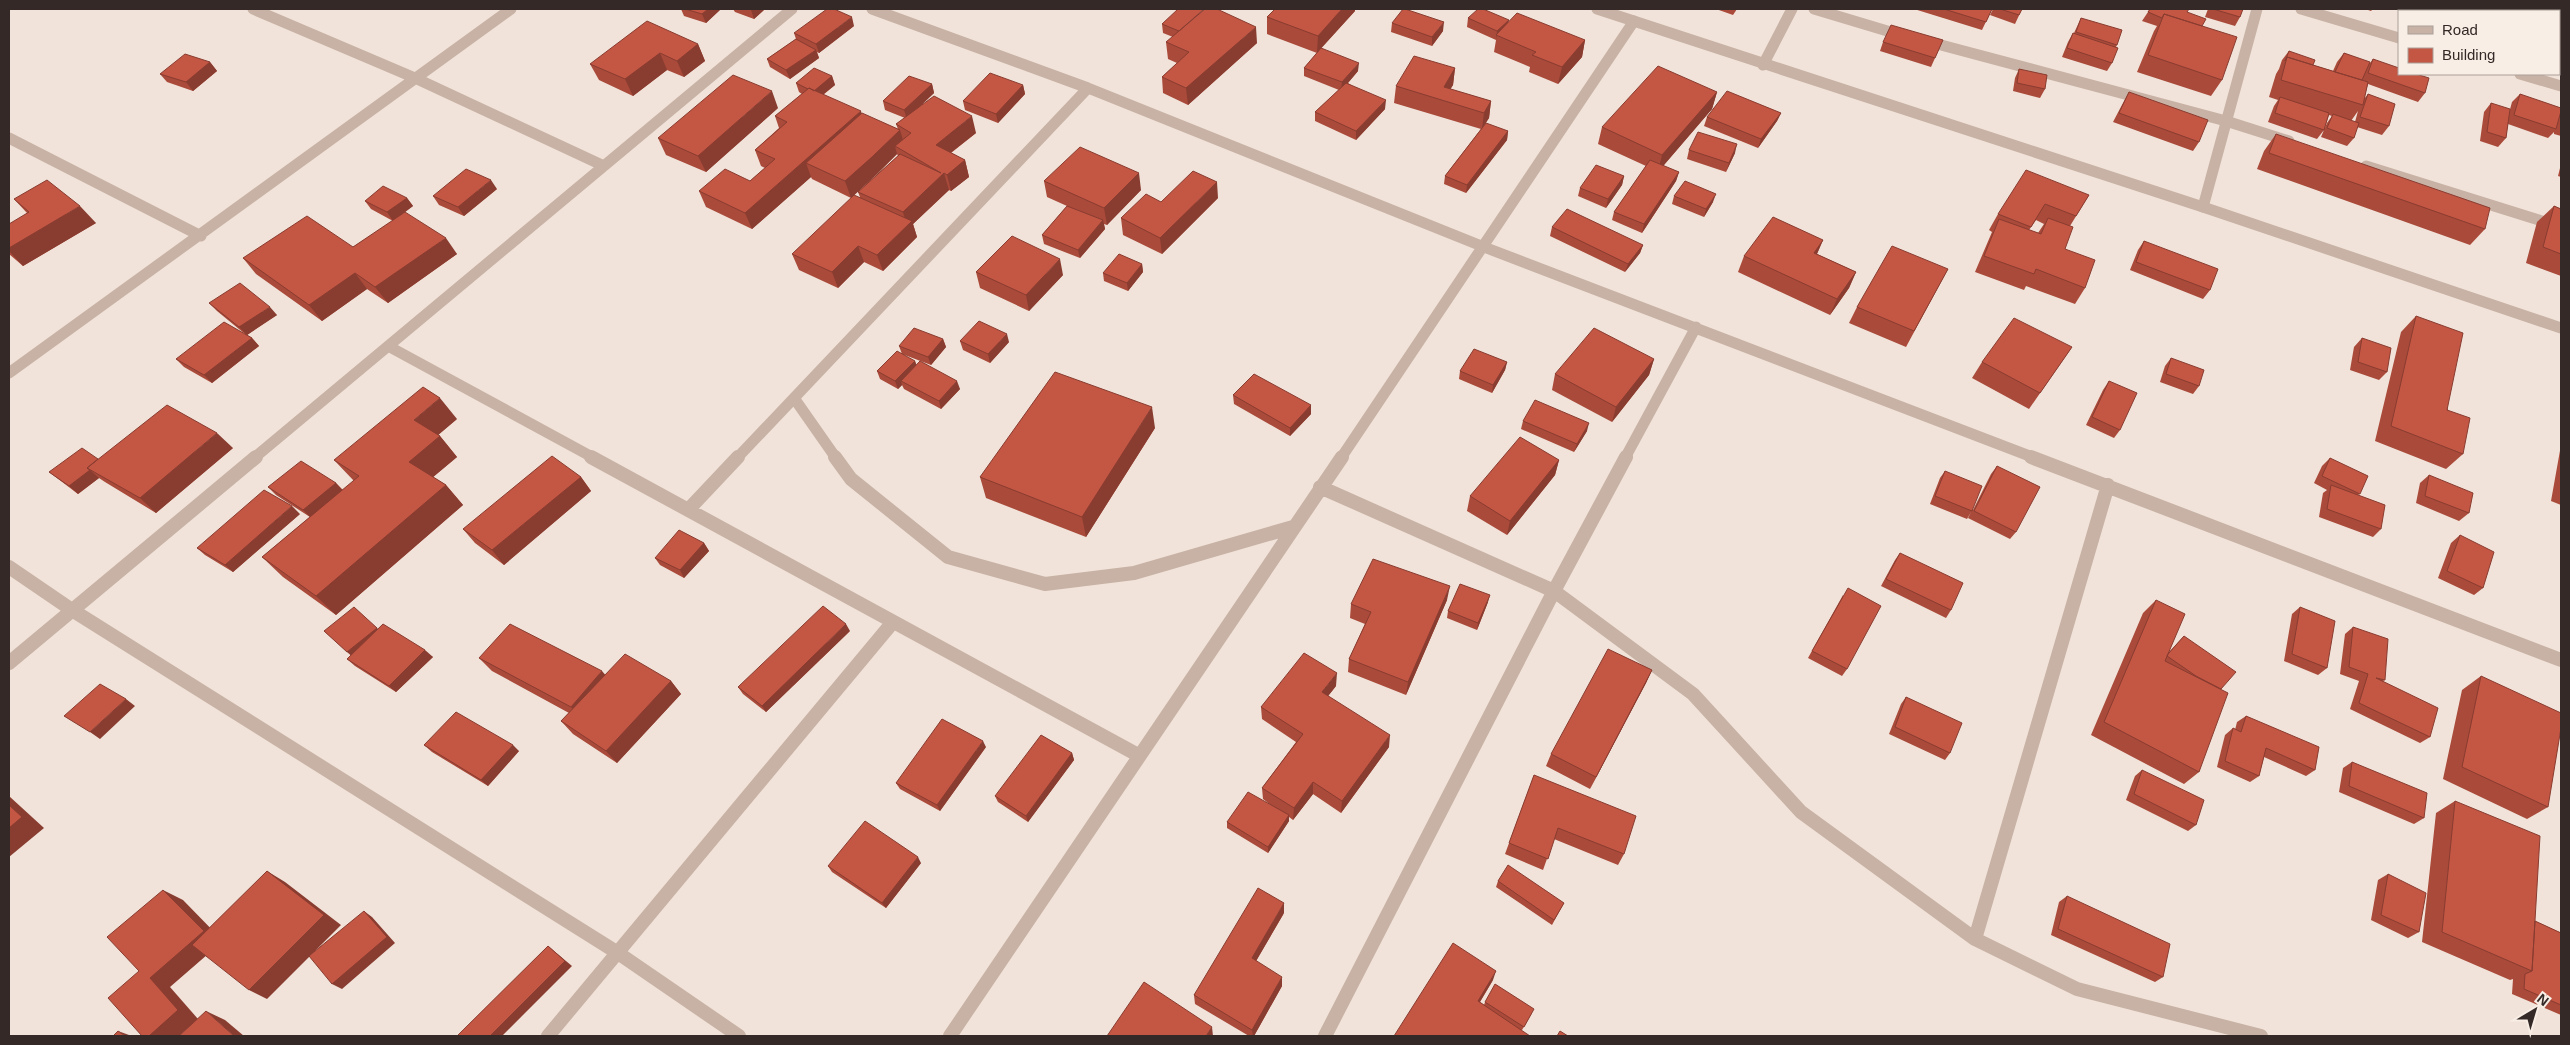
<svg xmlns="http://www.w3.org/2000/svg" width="2570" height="1045" viewBox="0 0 2570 1045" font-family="Arial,sans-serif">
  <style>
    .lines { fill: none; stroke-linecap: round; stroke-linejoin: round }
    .minor-far1 { stroke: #c8b2a5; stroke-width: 11 }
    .minor { stroke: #c8b2a5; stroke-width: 14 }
    .tertiary { stroke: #c8b2a5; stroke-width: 11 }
    .wall { fill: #a94a3a; fill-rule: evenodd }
    .shaded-wall { fill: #893c30 }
    .building { fill: #c45644; stroke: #893c30 }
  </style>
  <rect width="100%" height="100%" fill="#f1e3d9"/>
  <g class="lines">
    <path class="minor-far1" d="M253 9 415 78 604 166
      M872 9 1088 88 1484 247 2035 458
      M1814 9 1904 36
      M2301 9 2399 38
      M1926 41 2226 121 2289 141
      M1763 65 1792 9
      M2520 74 2561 86
      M9 138 201 236
      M2366 166 2561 227
      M2203 207 2257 9
      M388 346 594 458
      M9 373 511 9
      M794 398 836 458
      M254 458 792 9
      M737 458 1088 88
      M1341 458 1634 21
      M1625 458 1696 327"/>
    <path class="minor" d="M591 457 1138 755
      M835 457 851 479 948 557 1045 584 1134 573 1293 527
      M2031 457 2561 660
      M1320 487 1554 591 1693 694 1801 812 1975 939 2077 989 2261 1036
      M688 510 738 457
      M9 567 72 610 618 953 739 1036
      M9 663 256 457
      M1975 939 2108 485
      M548 1036 893 622
      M950 1036 1342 457
      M1325 1036 1554 591 1626 457"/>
    <path class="tertiary" d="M1597 9 2203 207 2561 328"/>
  </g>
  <path class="wall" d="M681 9H721L706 23 684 16Z
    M733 9H765L754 19 735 12Z
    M1716 9H1737L1733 15Z
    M1914 9H1992L1982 30Z
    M1993 9H2022L2015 24 1990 15Z
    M2150 9 2187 12 2202 26 2222 80 2211 96 2137 72 2154 31 2157 26 2142 21Z
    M2208 9H2243L2240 17 2235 26 2205 17Z
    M2365 9H2373L2371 11Z
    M2497 9H2536L2535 11H2496Z
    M1355 11 1321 48 1358 71 1348 83 1385 109 1356 140 1315 121V112L1339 90 1304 76V68L1317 53 1267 34V17Z
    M1468 18 1509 20 1508 22 1585 40 1582 57 1558 84 1529 72 1530 67 1494 52 1496 40 1467 27Z
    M2081 18 2117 45 2116 47 2112 63 2107 71 2062 57 2068 42 2073 33H2074Z
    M1392 23 1443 31 1432 46 1391 32Z
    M1162 24 1257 43 1188 105 1163 93 1162 77 1177 63 1168 59 1166 42 1173 37 1163 33Z
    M854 26 819 53 817 52 819 58 790 79 770 67 767 59 796 39 794 33Z
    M1943 40 1931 67 1880 51 1883 42Z
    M698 44 705 61 684 77 667 70 633 96 599 80 590 64Z
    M2289 51 2313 65 2333 71 2337 62 2344 53 2370 63 2373 59 2425 93 2418 102 2368 84 2364 99 2368 94 2389 126 2382 135 2357 127 2354 138 2347 146 2321 137 2324 130 2317 139 2268 122 2274 106 2278 100 2269 97 2276 74 2279 69 2282 60ZM2358 111 2355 122 2351 121ZM2329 115 2332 116 2327 123 2324 130Z
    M210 62 217 71 193 91 167 82 160 74Z
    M1455 68 1453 85 1450 89 1491 101 1489 118 1484 125 1508 131 1507 140 1466 193 1444 184 1445 176 1481 129 1394 103 1396 86Z
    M2019 69 2045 89 2040 98 2013 91 2015 78Z
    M832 76 835 85 823 95 861 114 898 129 896 124 905 118 885 110 883 101 932 84 934 93 919 107 976 133 951 153 965 160 969 177 951 191 949 190 913 224 917 237 883 271 864 262 838 288 799 270 792 254 860 197 858 192 898 156 897 154 877 174 851 198 812 179 811 177 752 229 706 207 699 191 750 181 765 168 761 166 755 150 779 128 775 116 802 94 799 92 796 83Z
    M1023 85 1025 94 998 123 965 110 963 101Z
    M1717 92 1712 109 1663 166 1679 172 1676 181 1642 233 1612 220 1614 212 1646 166 1598 144 1602 127Z
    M2129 92 2199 142 2193 151 2113 122 2124 101Z
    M2520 94 2560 115 2561 114V136L2554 134V132L2548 138 2508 124 2506 138 2498 147 2480 141 2484 112 2491 103 2509 113 2512 102Z
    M778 108 706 172 666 155 658 138Z
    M1781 113 1777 121 1758 148 1704 126 1707 117Z
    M2276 134 2485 229 2470 245 2257 169 2264 151Z
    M1689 150 1735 153 1726 172 1687 159Z
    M2561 164V177L2558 176Z
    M1624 176 1622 185 1606 208 1578 196 1580 188Z
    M1044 181 1141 190 1107 225 1104 224 1105 229 1080 258 1044 244 1042 235 1067 206 1047 197Z
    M497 189 464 216 439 205 433 196Z
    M2089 195 2070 226 2065 249 2085 288 2075 304 2026 286 2024 290 1975 272 1992 232 1989 230 1998 214ZM2036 220 2044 224 2038 233 2029 230Z
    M1674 196 1713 202 1704 217 1672 204Z
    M407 198 413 206 401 215 457 254 388 303 367 289 322 321 256 274 243 258 353 247 393 221 371 209 365 201Z
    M1218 198 1162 254 1123 235 1121 218Z
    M14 199 96 223 23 266 9 254V248L27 213Z
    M2554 206 2561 209V276L2526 263 2537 222Z
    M1552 227 1643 245 1640 253 1625 272 1550 236Z
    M1823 240 1817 254 1856 272 1849 288 1830 315 1738 272 1744 256Z
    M2144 241 2210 290 2203 299 2130 270 2138 250Z
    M1142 264 1143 272 1128 291 1104 281 1103 273Z
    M1948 269 1906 347 1849 323 1857 307Z
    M976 272 1063 275 1029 311 980 288Z
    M209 303 277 315 247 335 252 338 259 346 212 383 184 367 176 359 245 334 217 311Z
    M2416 316 2463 454 2446 469 2375 441 2401 332Z
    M2362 338 2387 372 2379 380 2350 370 2354 347Z
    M943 339 946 347 931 365 902 354 899 346Z
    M960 341 1009 342 990 363 963 350Z
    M2072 347 2029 409 1972 378 1982 362Z
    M2171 358 2199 386 2193 394 2160 382 2165 366Z
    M1654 359 1649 375 1612 422 1552 390 1555 374Z
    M915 361 916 365 960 389 941 409 904 389 902 385 898 389 880 379 877 371Z
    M1507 362 1505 370 1492 393 1459 379 1460 371Z
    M2109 381 2120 430 2114 438 2086 425 2103 390Z
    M1233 395 1311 405V414L1290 436 1234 404Z
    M457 419 438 435 440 436 457 457 433 477 446 485 463 505 336 615 283 577 262 557 310 517 276 495 268 487 336 483 343 490 354 481 334 460Z
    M1523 421 1587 431 1574 452 1521 429Z
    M1155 428 1086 537 986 498 980 477Z
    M2561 445V505L2551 501Z
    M233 448 156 513 105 482 99 478 78 494 49 472 98 459Z
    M2330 458 2360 494 2358 495 2381 529 2373 537 2319 517 2323 493 2327 490 2314 483 2322 466Z
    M1559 460 1555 475 1507 535 1467 511 1470 496Z
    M1997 466 2016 532 2010 539 1968 518 1971 512 1967 519 1930 504 1940 478 1945 471 1973 510 1991 474Z
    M2429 475 2469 513 2459 521 2416 503 2420 483Z
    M581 477 591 491 504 565 475 543 463 529Z
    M300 514 233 572 205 555 197 548Z
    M2460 535 2483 588 2474 595 2438 578 2451 543Z
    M704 543 709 551 684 578 660 565 655 558Z
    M1900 553 1951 610 1946 618 1881 586 1895 560Z
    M1843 595 1847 669 1842 676 1808 658Z
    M1447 600 1406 695 1348 672 1349 659 1365 624 1350 618 1351 604Z
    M2156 600 2169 652 2184 636 2221 689 2199 772 2184 784 2091 735 2143 613Z
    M1488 602 1477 630 1447 618 1448 611Z
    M2300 607 2327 668 2318 675 2284 661 2292 614Z
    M2353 627 2385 680 2383 681 2430 737 2420 743 2350 709 2359 681 2340 674 2345 634Z
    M378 629 433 657 396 692 355 666 347 659 351 655 324 631Z
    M850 631 766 712 743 694 738 687Z
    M479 658 605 675 671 681 681 694 617 763 573 734 561 721 569 713 492 671Z
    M1652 670 1646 683 1590 789 1546 766 1551 754Z
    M2481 676 2548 807 2527 819 2443 779 2462 690Z
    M1336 686 1328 696 1389 747 1341 813 1313 794 1293 820 1289 817V821L1268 853 1227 828V822L1272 806 1263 799 1262 788 1296 742 1262 719 1261 707Z
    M1906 697 1950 753 1945 760 1889 734 1901 704Z
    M2246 716 2315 770 2306 776 2264 757 2259 776 2250 782 2217 767 2225 735 2233 728 2235 730 2237 722Z
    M424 745 519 751 488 786 432 752Z
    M986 747 940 811 900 789 896 783Z
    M1072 753 1074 760 1028 822 998 802 995 796Z
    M2352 762 2424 818 2414 824 2339 792 2343 768Z
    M2142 770 2196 825 2188 831 2126 800 2135 776Z
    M1534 775 1624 854 1618 865 1554 839 1543 870 1505 854Z
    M2455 801 2535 921 2561 933V1015L2512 994 2513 979 2510 980 2422 942 2436 813Z
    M921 863 886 908 832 872 828 866Z
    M2388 874 2419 932 2408 938 2371 920 2378 880Z
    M1498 881 1564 903 1552 925 1496 887Z
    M2067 896 2163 977 2155 982 2051 935 2059 902Z
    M1284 913 1256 961 1282 986 1254 1036H1249L1195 1004 1194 995Z
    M1493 980 1480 1002 1484 1005 1485 1002 1532 1013 1522 1030 1394 1036Z"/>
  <path class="shaded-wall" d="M708 9H721L706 23 702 14Z
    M752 9H765L754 19 751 10Z
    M1342 9H1355V11L1317 53 1318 36Z
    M852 17 854 26 819 53 816 44Z
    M1509 20 1507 28 1496 35V40L1497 31Z
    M1444 22 1443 31 1432 46V37Z
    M1256 27 1257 43 1188 105 1186 88Z
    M1585 40 1582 57 1558 84 1562 67Z
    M698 44 705 61 684 77 677 61Z
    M816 50 819 58 790 79 786 70Z
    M660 53 667 70 633 96 625 79Z
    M210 62 217 71 193 91 186 82Z
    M1359 63 1358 71 1341 91 1342 82Z
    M1455 68 1453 85 1444 100V87Z
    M832 76 835 85 816 100 813 91Z
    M932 84 934 93 907 119 904 110Z
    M1023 85 1025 94 998 123 996 114Z
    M772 91 778 108 706 172 698 156Z
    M1717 92 1712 109 1658 172 1662 155Z
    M1386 100 1385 109 1356 140V131Z
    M1491 101 1489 118 1482 129 1484 113Z
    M861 111 866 128 806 163 811 177 752 229 745 213Z
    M1781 113 1777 121 1758 148 1761 139Z
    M972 116 976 133 940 161 936 145Z
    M900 130 905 147 895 146 897 154 877 174 851 198 845 181Z
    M1508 131 1507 140 1466 193 1467 185Z
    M1737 144 1735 153 1726 172 1729 163Z
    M965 160 969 177 951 191 947 175Z
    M1679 172 1676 181 1642 233 1644 224Z
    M944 173 949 190 913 224 917 237 883 271 877 255 907 226 903 212Z
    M1139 173 1141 190 1107 225 1104 208Z
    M1624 176 1622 185 1606 208 1608 199Z
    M491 180 497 189 464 216 458 207Z
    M1217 182 1218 198 1162 254 1160 238Z
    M1716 194 1713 202 1704 217 1706 209Z
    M407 198 413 206 393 221 387 212Z
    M80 206 96 223 23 266 9 251V248Z
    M1103 220 1105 229 1080 258 1078 250Z
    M446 238 457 254 388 303 375 287Z
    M1823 240 1816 256 1814 253Z
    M1643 245 1640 253 1625 272 1628 264Z
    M858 246 864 262 838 288 832 272Z
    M1060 259 1063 275 1029 311 1026 295Z
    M1142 264 1143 272 1128 291 1127 283Z
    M1856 272 1849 288 1830 315 1837 299Z
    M355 273 367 289 322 321 309 305Z
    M270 307 277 315 247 335 239 327Z
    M1007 334 1009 342 990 363 988 354Z
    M252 338 259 346 212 383 204 375Z
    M943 339 946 347 931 365 928 357Z
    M1654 359 1649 375 1612 422 1616 407Z
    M915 361 918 369 901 381 902 385 898 389 895 381Z
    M1507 362 1505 370 1492 393 1493 385Z
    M957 381 960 389 941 409 939 401Z
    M440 398 457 419 431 441 414 420Z
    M1311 405V414L1290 436V428Z
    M1152 407 1155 428 1086 537 1082 517Z
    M1589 423 1587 431 1574 452 1577 444Z
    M217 433 233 448 156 513 140 498Z
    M440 436 457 457 426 483 409 462Z
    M1559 460 1555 475 1507 535 1510 521Z
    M90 470 99 478 78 494 69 486Z
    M581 477 591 491 504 565 492 550Z
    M336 483 343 491 311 518 303 510Z
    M446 485 463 505 336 615 316 596Z
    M292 506 300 514 233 572 225 565Z
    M704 543 709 551 684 578 680 570Z
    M1450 586 1447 600 1406 695 1408 682Z
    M1490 595 1488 602 1477 630 1478 623Z
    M846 624 850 631 766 712 762 706Z
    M377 628 385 635 355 659 347 652Z
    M425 650 433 657 396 692 389 686Z
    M1652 670 1646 683 1590 789 1596 777Z
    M602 671 613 684 582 720 571 707Z
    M1337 673 1336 686 1321 705 1322 692Z
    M671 681 681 694 617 763 606 751Z
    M126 699 135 706 100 739 90 732Z
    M1390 735 1389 747 1341 813 1342 801Z
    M983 741 986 747 940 811 937 805Z
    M513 745 519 751 488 786 481 780Z
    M1072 753 1074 760 1028 822 1026 816Z
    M1313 782V794L1293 820 1294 808Z
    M9 796 44 828 9 857Z
    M1289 815V821L1268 853V847Z
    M918 857 921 863 886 908 882 903Z
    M267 871 285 882 341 925 267 999 249 990Z
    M163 890 183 900 223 941 170 987 198 1019 179 1036H149L150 978Z
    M1284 903V913L1252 968V958Z
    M364 911 372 917 395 943 342 989 332 984Z
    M548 946 572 966 502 1036H490Z
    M1496 971 1493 980 1475 1010 1478 1001Z
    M1282 977V986L1254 1036H1253L1252 1030Z
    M206 1011 225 1020 244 1036H234Z
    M1212 1027 1213 1036H1206Z
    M118 1031 129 1035 131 1036H125Z"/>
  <path class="building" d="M685 9H708L702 14Z
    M827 9H834L852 17 816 44 794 33Z
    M1178 9H1204L1179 31 1162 24Z
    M1205 9H1217L1256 27 1186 88 1162 77 1189 52 1166 42Z
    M1275 9H1342L1318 36 1267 17Z
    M1403 9H1405L1444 22 1432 37 1392 23Z
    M1478 9H1483L1509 20 1497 31 1468 18Z
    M1944 9H1992L1986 22Z
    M2000 9H2022L2019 15Z
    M2150 9H2189L2187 12 2206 19 2202 26 2164 14 2162 18 2148 12Z
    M2213 9H2243L2240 17Z
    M2514 9H2536L2535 11H2521Z
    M1517 13 1585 40 1562 67 1532 55 1536 52 1496 35Z
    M2164 14 2237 37 2222 80 2148 55Z
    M2081 18 2122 30 2117 45 2076 32Z
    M647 21 698 44 677 61 660 53 625 79 590 64Z
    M1891 25 1943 40 1935 58 1883 42Z
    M2073 33 2118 48 2112 63 2067 48Z
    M796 39 816 50 786 70 767 59Z
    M1321 48 1359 63 1342 82 1304 68Z
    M2289 51 2315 60 2313 65 2287 57 2285 61Z
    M2344 53 2370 62 2362 80 2335 72Z
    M185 54 210 62 186 82 160 74Z
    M1414 56 1455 68 1444 87 1491 101 1484 113 1396 86Z
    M2287 57 2368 82 2363 105 2281 80Z
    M2373 59 2399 68V74H2416L2429 78 2425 93 2368 73Z
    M1658 66 1717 92 1662 155 1602 127Z
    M814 68 832 76 814 91 809 88 808 89 796 83Z
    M2019 69 2047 75 2045 89 2017 83Z
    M990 73 1023 85 996 114 963 101Z
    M733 75 772 91 698 156 658 138Z
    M909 76 932 84 904 110 883 101Z
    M1346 83 1386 100 1356 131 1315 112Z
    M809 88 861 111 745 213 699 191 725 169 750 181 775 159 755 150 787 122 775 116Z
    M1727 91 1781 113 1761 139 1707 117Z
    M2129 92 2208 120 2199 142 2119 113Z
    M2368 94 2395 104 2389 126 2360 117Z
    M2520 94 2561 108V111L2556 129 2514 115Z
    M934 96 972 116 936 145 965 160 947 175 944 173 903 212 858 192 900 154 941 173 895 146 911 133 896 124Z
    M2280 97 2329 113 2324 130 2275 113Z
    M2491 103 2510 109 2506 138 2487 132Z
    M862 113 900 130 872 157 845 181 806 163Z
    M2333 114 2359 123 2354 138 2327 128Z
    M1486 123 1508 131 1467 185 1445 176Z
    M1698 132 1737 144 1729 163 1689 150Z
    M2276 134 2490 208 2485 229 2269 153Z
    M1080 147 1139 173 1104 208 1044 181Z
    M1650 160 1679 172 1644 224 1614 212Z
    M1596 165 1624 176 1608 199 1580 188Z
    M466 169 491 180 458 207 433 196Z
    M2026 170 2089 195 2076 216 2045 204 2031 227 1998 214Z
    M1193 171 1217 182 1160 238 1121 218 1146 194 1161 202Z
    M47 180 80 206 9 248V224L29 212 14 199Z
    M1685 181 1716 194 1706 209 1674 196Z
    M383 186 407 198 387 212 365 201Z
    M854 195 912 221 877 255 858 246 832 272 792 254Z
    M1067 206 1103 220 1078 250 1042 235Z
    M2554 206 2561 209V254L2543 247Z
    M1567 209 1643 245 1628 264 1552 227Z
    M405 212 446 238 375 287 355 273 309 305 243 258 307 216 353 247Z
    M1773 217 1823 240 1814 253 1856 272 1837 299 1744 256Z
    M2048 218 2073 227 2065 249 2095 260 2085 288 2036 269 2034 274 1984 256 1999 219 2041 234Z
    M1012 236 1060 259 1026 295 976 272Z
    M2144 241 2218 269 2210 290 2136 262Z
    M1892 246 1948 269 1914 331 1857 307Z
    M1119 254 1142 264 1127 283 1103 273Z
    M240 283 270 307 239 327 209 303Z
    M2416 316 2463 333 2447 410 2470 418 2463 454 2391 426Z
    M2014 318 2072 347 2040 393 1982 362Z
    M979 321 1007 334 988 354 960 341Z
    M224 322 252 338 204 375 176 359Z
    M914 328 943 339 928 357 899 346Z
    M1594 328 1654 359 1616 407 1555 374Z
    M2362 338 2391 348 2387 372 2358 362Z
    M1474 349 1507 362 1493 385 1460 371Z
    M897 351 915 361 895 381 877 371Z
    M2171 358 2204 370 2199 386 2166 374Z
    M920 361 957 381 939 401 901 381Z
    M1055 372 1152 407 1082 517 980 477Z
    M1254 374 1311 405 1290 428 1233 395Z
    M2109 381 2137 393 2120 430 2092 417Z
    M423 387 440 398 414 420 440 436 409 462 446 485 316 596 262 557 359 476 334 460Z
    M1535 400 1589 423 1577 444 1523 421Z
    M167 405 217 433 140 498 87 468Z
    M1520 437 1559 460 1510 521 1470 496Z
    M82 448 98 459 87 468 90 470 69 486 49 472Z
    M552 456 581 477 492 550 463 529Z
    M2330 458 2368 476 2360 494 2322 476Z
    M301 461 336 483 303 510 268 487Z
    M1997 466 2040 487 2016 532 1974 511Z
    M1945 471 1982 486 1972 511 1935 496Z
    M2429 475 2473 493 2469 513 2425 496Z
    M2331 485 2385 505 2381 529 2327 509Z
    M264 490 292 506 225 565 197 548Z
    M679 530 704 543 680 570 655 558Z
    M2460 535 2494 552 2483 588 2447 571Z
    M1900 553 1963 583 1951 610 1886 579Z
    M1373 559 1450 586 1408 682 1349 659 1371 612 1351 604Z
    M1460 584 1490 595 1478 623 1448 611Z
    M1848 588 1881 606 1847 669 1812 651Z
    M2156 600 2185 614 2165 661 2228 693 2199 772 2104 722Z
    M823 606 846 624 762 706 738 687Z
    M354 607 377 628 347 652 324 631Z
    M2300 607 2335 621 2327 668 2292 654Z
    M383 624 425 650 389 686 347 659Z
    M510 624 602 671 571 707 479 658Z
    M2353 627 2388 639 2385 680 2376 678 2438 708 2430 737 2359 703 2368 674 2349 667Z
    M2184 636 2236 672 2221 689 2196 676 2167 656 2168 654Z
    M1608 649 1652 670 1596 777 1551 754Z
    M1304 653 1337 673 1322 692 1390 735 1342 801 1313 782 1294 808 1262 788 1303 734 1261 707Z
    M625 654 671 681 606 751 561 721Z
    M2481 676 2561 713V728L2548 807 2462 767Z
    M100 684 126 699 90 732 64 716Z
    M1906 697 1962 723 1950 753 1895 727Z
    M456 712 513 745 481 780 424 745Z
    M2246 716 2319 747 2315 770 2266 748 2259 776 2225 761 2233 728 2241 732Z
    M942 719 983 741 937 805 896 783Z
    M1041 735 1072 753 1026 816 995 796Z
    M2352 762 2427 793 2424 818 2349 786Z
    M2142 770 2204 800 2196 825 2134 794Z
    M1534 775 1636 816 1624 854 1558 828 1548 859 1509 843Z
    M1248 792 1289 815 1268 847 1227 822Z
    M2455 801 2540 836 2532 971 2442 932Z
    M9 805 22 817 9 828Z
    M865 821 918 857 882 903 828 866Z
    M1508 865 1564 903 1554 920 1498 881Z
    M267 871 324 915 249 990 192 945Z
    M2388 874 2426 893 2419 932 2381 915Z
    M1258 888 1284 903 1252 958 1282 977 1252 1030 1194 995Z
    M163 890 204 931 150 978 178 1010 149 1036H142L108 998 139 971 107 937Z
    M2067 896 2170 944 2163 977 2058 929Z
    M364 911 387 937 332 984 309 956Z
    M2535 921 2561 933V1005L2524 989 2525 974 2532 971Z
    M1453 943 1496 971 1478 1001 1530 1036H1394Z
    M548 946 565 961 490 1036H457Z
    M1144 982 1212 1027 1206 1036H1107Z
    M1495 984 1534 1009 1524 1027 1485 1002Z
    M206 1011 234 1036H179Z
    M118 1031 125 1036H113Z
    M1560 1031 1568 1036H1557Z"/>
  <rect width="2570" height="1045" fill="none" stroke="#342926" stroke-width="20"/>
  <rect x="2398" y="10" width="162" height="65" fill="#f9eee5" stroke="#aa9f99"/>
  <rect x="2408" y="26" width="25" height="8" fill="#c8b2a5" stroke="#aa9f99"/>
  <text x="2442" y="35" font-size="15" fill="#342926">Road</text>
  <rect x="2408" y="48" width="25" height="15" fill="#c45644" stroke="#aa9f99"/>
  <text x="2442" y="60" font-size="15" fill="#342926">Building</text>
  <g transform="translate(2535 1010) rotate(38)" stroke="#f9eee5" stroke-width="4" paint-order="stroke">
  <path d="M0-4L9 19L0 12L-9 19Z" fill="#342926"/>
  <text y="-8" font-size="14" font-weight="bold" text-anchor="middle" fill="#342926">N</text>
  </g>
</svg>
